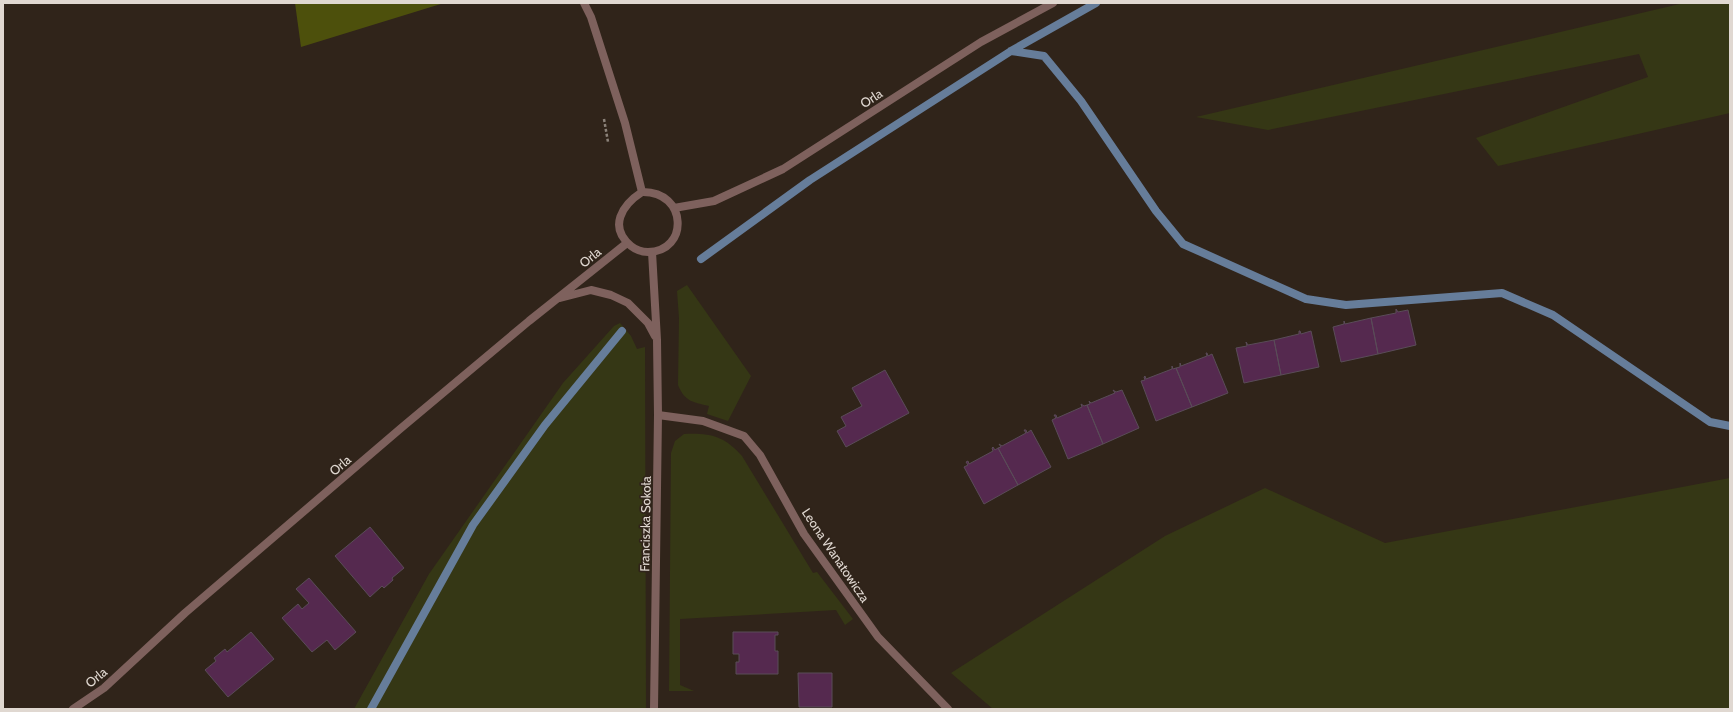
<svg xmlns="http://www.w3.org/2000/svg" width="1733" height="712" viewBox="0 0 1733 712" font-family="Cabin,sans-serif">
  <style>
    .green { fill: #353715 }
    .forest { fill: #4d500c }
    .lines { fill: none; stroke-linecap: round; stroke-linejoin: round }
    .stream { stroke: #667d9a; stroke-width: 8 }
    .building { fill: #55294f; stroke: #5a4c58 }
    .path { stroke: #8b8279; stroke-width: 2.5; stroke-dasharray: 3 2; stroke-linecap: butt }
    .service { stroke: #7e615d; stroke-width: 8 }
    .minor { stroke: #7e615d; stroke-width: 8 }
    .labels { text-anchor: middle; stroke-width: 3.5; stroke-linejoin: round; paint-order: stroke }
    .street-label { font-size: 13px; fill: #e0d8d1; stroke: #30241a }
  </style>
  <rect width="100%" height="100%" fill="#30241a"/>
  <path class="green" d="M1684 3H1730V113L1498 166 1476 138 1648 77 1639 54 1268 130 1196 117Z
    M687 285 751 376 728 421 707 414 709 406C693 402 685 402 678 385L679 318 677 291Z
    M620 323 631 336 637 349 645 347 646 709H354L429 574 563 383 614 326Z
    M684 434C711 433 724 436 742 456L813 573 817 572 853 619 845 625 836 610 680 619V685L694 691H669L671 453 675 441Z
    M1730 478V709H993L951 673 1165 536 1265 488 1385 543Z"/>
  <path class="forest" d="M295 3H444L301 47Z"/>
  <g class="lines">
    <path class="stream" d="M1011 51 1044 56 1081 101 1156 211 1183 244 1306 299 1346 305 1502 293 1553 315 1710 422 1730 426
      M701 259 810 180 1011 51 1096 3
      M371 709 473 525 545 425 622 331"/>
  </g>
  <path class="building" d="M1396 309 1398 312 1408 310 1416 345 1378 354 1371 318 1396 313Z
    M1371 318 1378 354 1341 362 1333 327 1344 324V321L1345 324Z
    M1299 331H1300L1301 334 1311 331 1319 367 1281 375 1274 340 1299 334Z
    M1274 340 1281 375 1244 383 1236 348 1247 346 1246 342 1248 345Z
    M1206 353H1207L1208 356 1212 354 1228 393 1192 407 1176 368 1180 367V363L1181 366 1207 356Z
    M1172 366 1173 369 1176 368 1192 407 1156 421 1141 381 1145 380 1144 377 1145 376 1146 379 1172 369Z
    M885 370 909 413 846 447 837 431 846 426 841 417 862 406 852 388Z
    M1113 390 1116 392 1122 390 1139 428 1103 444 1087 405 1090 404 1089 401 1091 403 1115 393Z
    M1081 404 1084 406 1087 405 1103 444 1068 459 1052 420 1056 418 1054 415H1056L1057 418 1082 407Z
    M1024 430H1026L1027 433 1031 430 1051 467 1018 485 998 448 1001 447 999 444 1002 446 1026 433Z
    M993 447 995 450 998 448 1018 485 984 504 964 467 968 465 966 462 968 461 969 464 993 451 992 448Z
    M370 527 404 568 392 578 393 580 384 588 382 586 370 597 335 556Z
    M309 578 356 632 335 650 327 640 312 652 282 618 298 604 302 609 309 603 296 589Z
    M251 632 274 659 228 697 205 670 216 661 214 658 225 649 227 652Z
    M733 632H778V635H775V651H778V674H736V662H739V654H733Z
    M798 673H832V707H799Z"/>
  <g class="lines">
    <path class="path" d="M604 119 608 142"/>
    <path class="service" d="M658 415 703 421 744 436 760 455 804 534 878 637 948 709"/>
    <path class="minor" d="M584 3 591 17 625 123 642 192
      M642 192C688 191 689 252 648 252 641 252 636 250 631 246 608 227 622 205 642 192Z
      M674 208 714 201 783 169 981 42 1053 3
      M652 252 657 340 658 415 654 709
      M560 298 591 290 611 295 628 303 648 323 655 336
      M73 709 104 688 185 613 400 429 529 321 627 243"/>
  </g>
  <g class="labels">
    <g class="street-label">
      <text transform="translate(871 98) rotate(-33)" y="5">Orla</text>
      <text transform="translate(590 257) rotate(-39)" y="5">Orla</text>
      <text transform="translate(340 465) rotate(-40)" y="5">Orla</text>
      <text transform="translate(645 524) rotate(-89)" y="5">Franciszka Sokoła</text>
      <text transform="translate(836 555) rotate(56)" y="5">Leona Wanatowicza</text>
      <text transform="translate(96 677) rotate(-39)" y="5">Orla</text>
    </g>
  </g>
  <rect width="1733" height="712" fill="none" stroke="#e0d8d1" stroke-width="8"/>
</svg>
